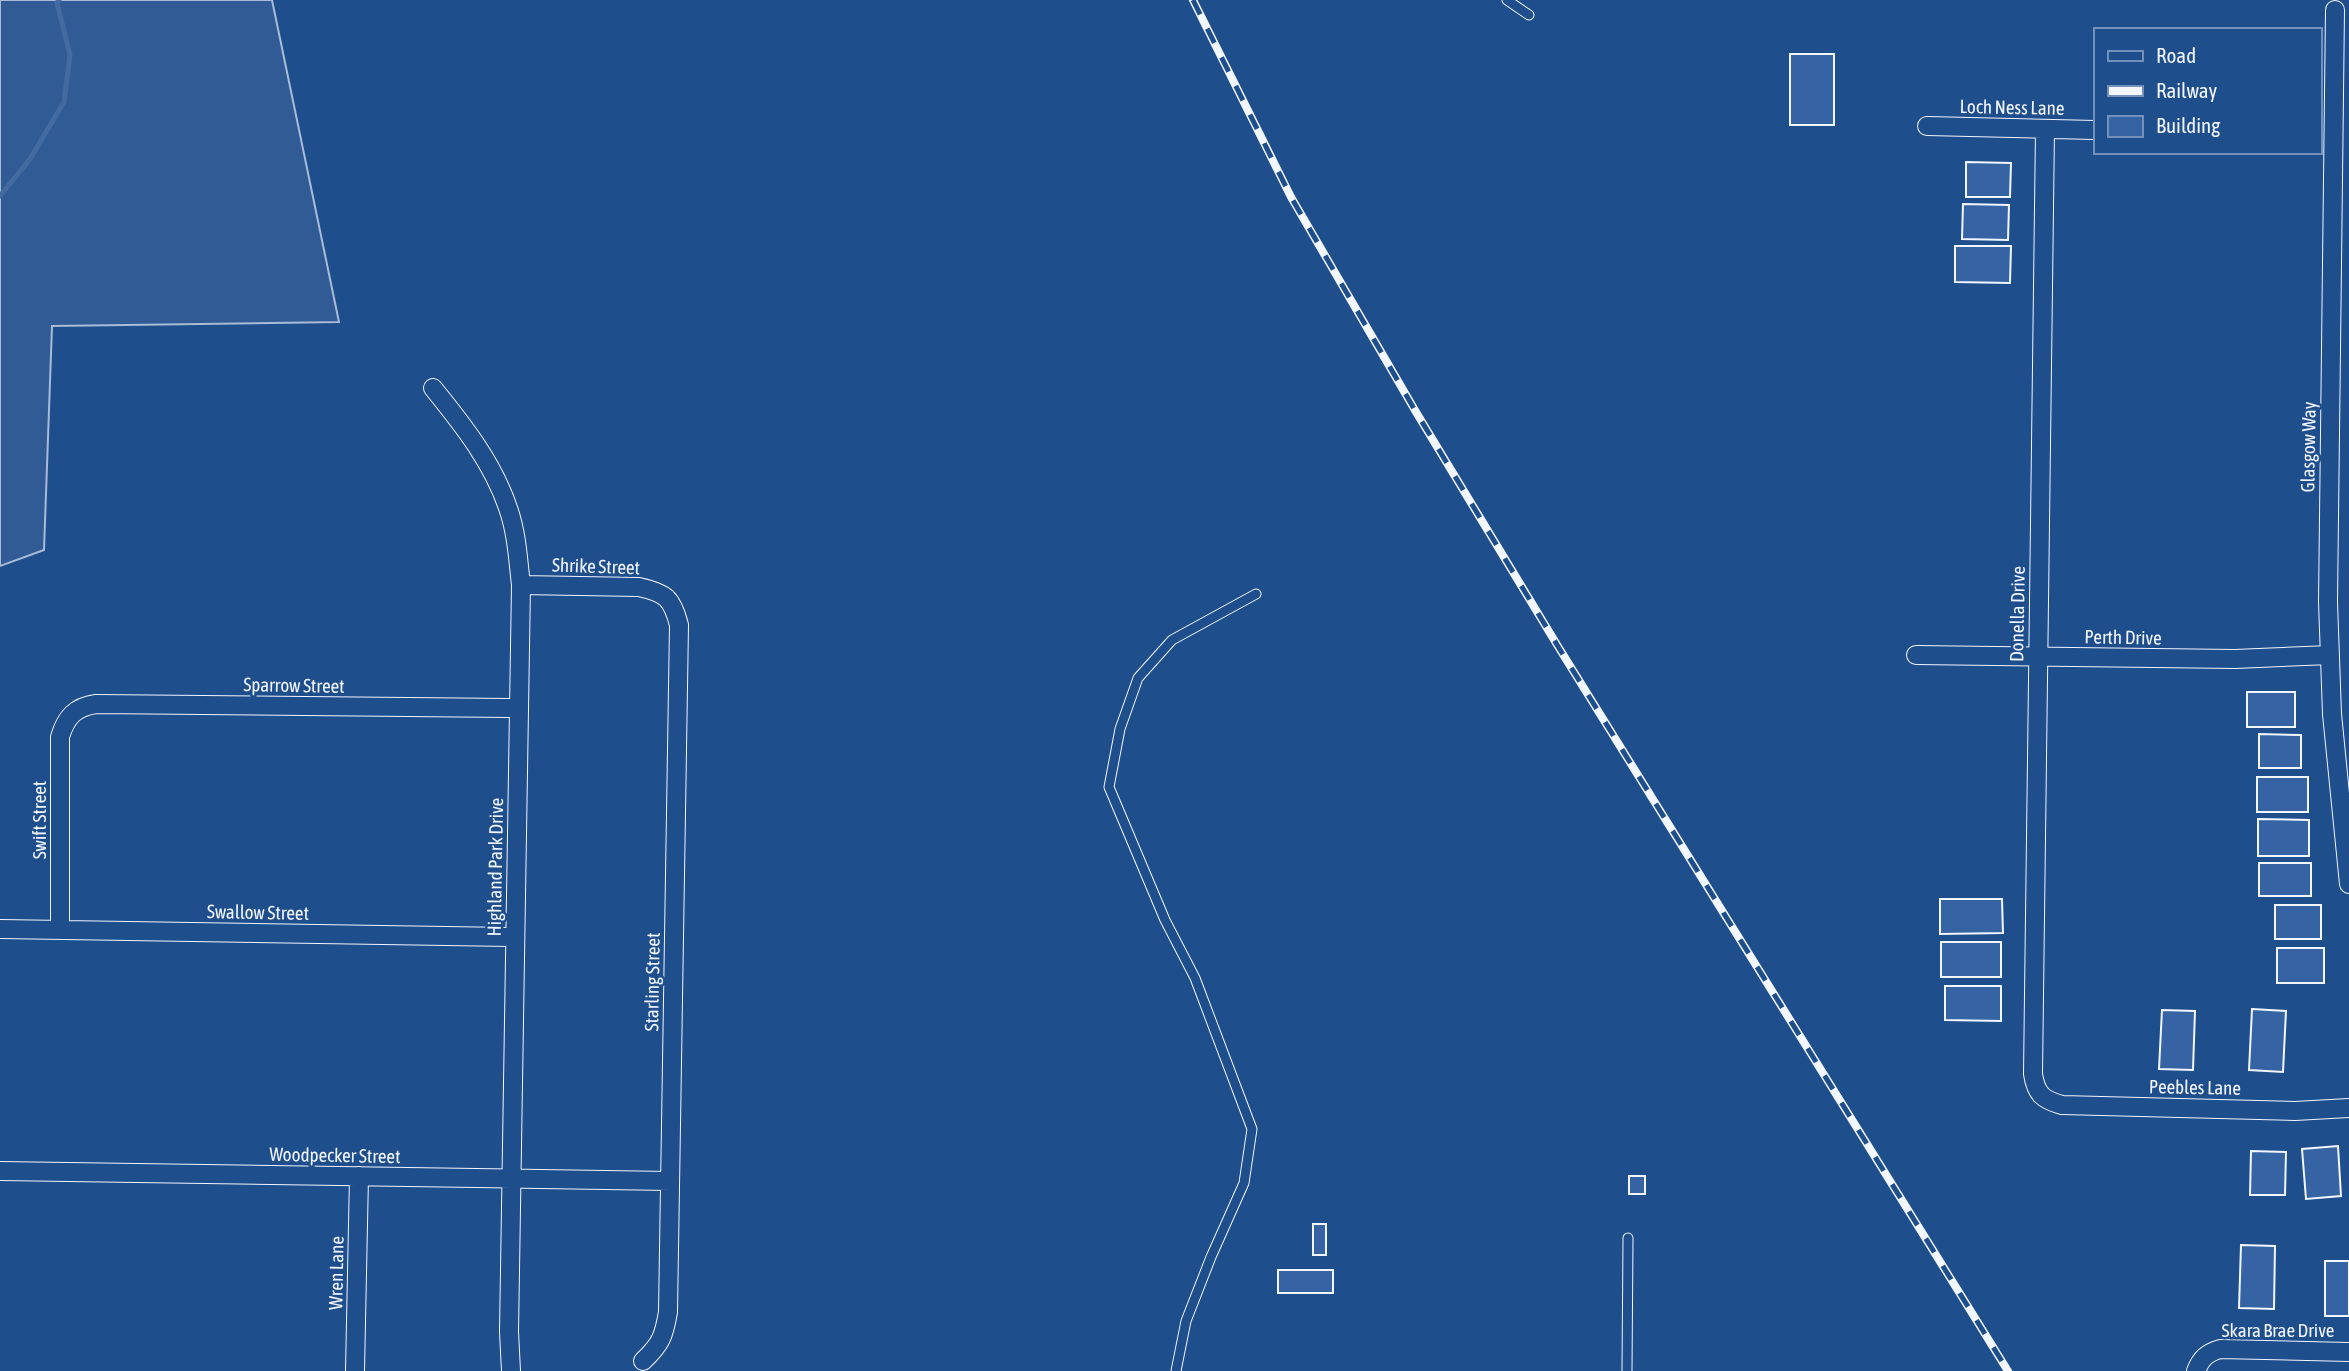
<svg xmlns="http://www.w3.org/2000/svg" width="2349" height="1371" viewBox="0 0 2349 1371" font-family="'Asap Condensed',sans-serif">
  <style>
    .built { fill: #305b95; stroke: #a8bbd7; stroke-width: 2 }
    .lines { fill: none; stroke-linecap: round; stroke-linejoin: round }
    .stream { stroke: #446ba0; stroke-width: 5 }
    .building { fill: #3563a3; stroke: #f2f6ff; stroke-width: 2 }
    .service-casing { stroke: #f2f6ff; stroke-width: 11 }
    .minor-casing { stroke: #f2f6ff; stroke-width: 20 }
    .service { stroke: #1f4e8c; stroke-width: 9 }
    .minor { stroke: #1f4e8c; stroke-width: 18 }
    .rail-casing { stroke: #f2f6ff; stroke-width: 8 }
    .rail { stroke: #1f4e8c; stroke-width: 5; stroke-dasharray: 16; stroke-linecap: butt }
    .labels { text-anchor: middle; stroke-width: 5; stroke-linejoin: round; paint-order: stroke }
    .street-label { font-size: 19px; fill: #f2f6ff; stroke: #1f4e8c }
  </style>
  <rect width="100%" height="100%" fill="#1f4e8c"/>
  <path class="built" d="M0 0H272L339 322 52 326 44 550 0 566Z"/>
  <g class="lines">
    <path class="stream" d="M0 196 30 159 64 102 70 55 57 3 59 0"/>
  </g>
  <path class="building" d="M1790 54H1834V125H1790Z
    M1966 162 2011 163 2010 197H1966Z
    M1963 204 2009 205 2008 240 1962 239Z
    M1955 246H2011L2010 283 1955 282Z
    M2247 692H2295V727H2247Z
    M2259 734 2301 735V768H2259Z
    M2257 777H2308V812H2257Z
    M2258 819 2309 820V856H2258Z
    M2259 863H2311V896H2259Z
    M1940 899H2002L2003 933 1940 934Z
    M2275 905H2321V939H2275Z
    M1941 942H2001V977H1941Z
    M2277 948H2324V983H2277Z
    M1945 986H2001V1021L1945 1020Z
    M2252 1009 2286 1011 2283 1072 2249 1070Z
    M2162 1010 2195 1011 2193 1070 2159 1069Z
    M2338 1146 2341 1196 2306 1199 2302 1149Z
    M2251 1151 2286 1152 2285 1195H2250Z
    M1629 1176H1645V1194H1629Z
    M1313 1224H1326V1255H1313Z
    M2241 1245 2275 1246 2274 1309 2239 1308Z
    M2325 1261H2349V1316H2325Z
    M1278 1270H1333V1293H1278Z"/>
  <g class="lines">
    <g class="service-casing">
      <path id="service" d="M1507 0 1529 15
        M1176 1371 1186 1321 1211 1257 1244 1183 1252 1129 1195 978 1165 920 1109 787 1120 729 1138 678 1172 640 1256 594
        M1627 1371 1628 1238"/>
    </g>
    <g class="minor-casing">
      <path id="minor" d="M2335 10 2328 602 2332 714 2349 884
        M1927 126 2095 130
        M2045 129 2033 1074C2036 1094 2043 1100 2062 1105L2295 1111 2349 1108
        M433 388C463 425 494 464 509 511 517 535 518 560 521 585L509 1332 511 1371
        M521 585 639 587C666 593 672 598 679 625L668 1312C664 1336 661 1344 643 1361
        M1916 655 2235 659 2330 655
        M0 929 515 937
        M60 929V737C66 717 75 707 96 704L519 708
        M0 1171 670 1181
        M355 1371 359 1176
        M2196 1371C2201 1358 2207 1353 2220 1349L2349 1352"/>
    </g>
    <use href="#service" class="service"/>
    <use href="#minor" class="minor"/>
    <g class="rail-casing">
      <path id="rail" d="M1193 0 1291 197 1416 412 1559 648 2008 1371"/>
    </g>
    <use href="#rail" class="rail"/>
  </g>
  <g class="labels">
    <g class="street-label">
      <text transform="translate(2012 107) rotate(1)" y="7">Loch Ness Lane</text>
      <text transform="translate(2308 447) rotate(-89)" y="7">Glasgow Way</text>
      <text transform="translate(596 566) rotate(2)" y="7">Shrike Street</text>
      <text transform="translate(2017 614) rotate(-89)" y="7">Donella Drive</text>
      <text transform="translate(2123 637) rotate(1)" y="7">Perth Drive</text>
      <text transform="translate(294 685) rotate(1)" y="7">Sparrow Street</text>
      <text transform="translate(39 820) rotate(-90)" y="7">Swift Street</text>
      <text transform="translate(495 867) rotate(-89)" y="7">Highland Park Drive</text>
      <text transform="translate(258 912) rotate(1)" y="7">Swallow Street</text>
      <text transform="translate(652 982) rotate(-89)" y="7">Starling Street</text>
      <text transform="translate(2195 1087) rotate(1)" y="7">Peebles Lane</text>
      <text transform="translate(335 1155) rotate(1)" y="7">Woodpecker Street</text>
      <text transform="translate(336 1273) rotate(-89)" y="7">Wren Lane</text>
      <text x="2278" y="1337">Skara Brae Drive</text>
    </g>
  </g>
  <rect x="2094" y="28" width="228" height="126" fill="#1f4e8c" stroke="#7391ba" stroke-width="2"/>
  <rect x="2108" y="51" width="35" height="10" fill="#1f4e8c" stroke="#7391ba" stroke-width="2"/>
  <text x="2156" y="63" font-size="21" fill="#f2f6ff">Road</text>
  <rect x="2108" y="86" width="35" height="10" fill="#f2f6ff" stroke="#7391ba" stroke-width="2"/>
  <text x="2156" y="98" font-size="21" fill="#f2f6ff">Railway</text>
  <rect x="2108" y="116" width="35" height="21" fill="#3563a3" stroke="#7391ba" stroke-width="2"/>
  <text x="2156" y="133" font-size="21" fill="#f2f6ff">Building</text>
</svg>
